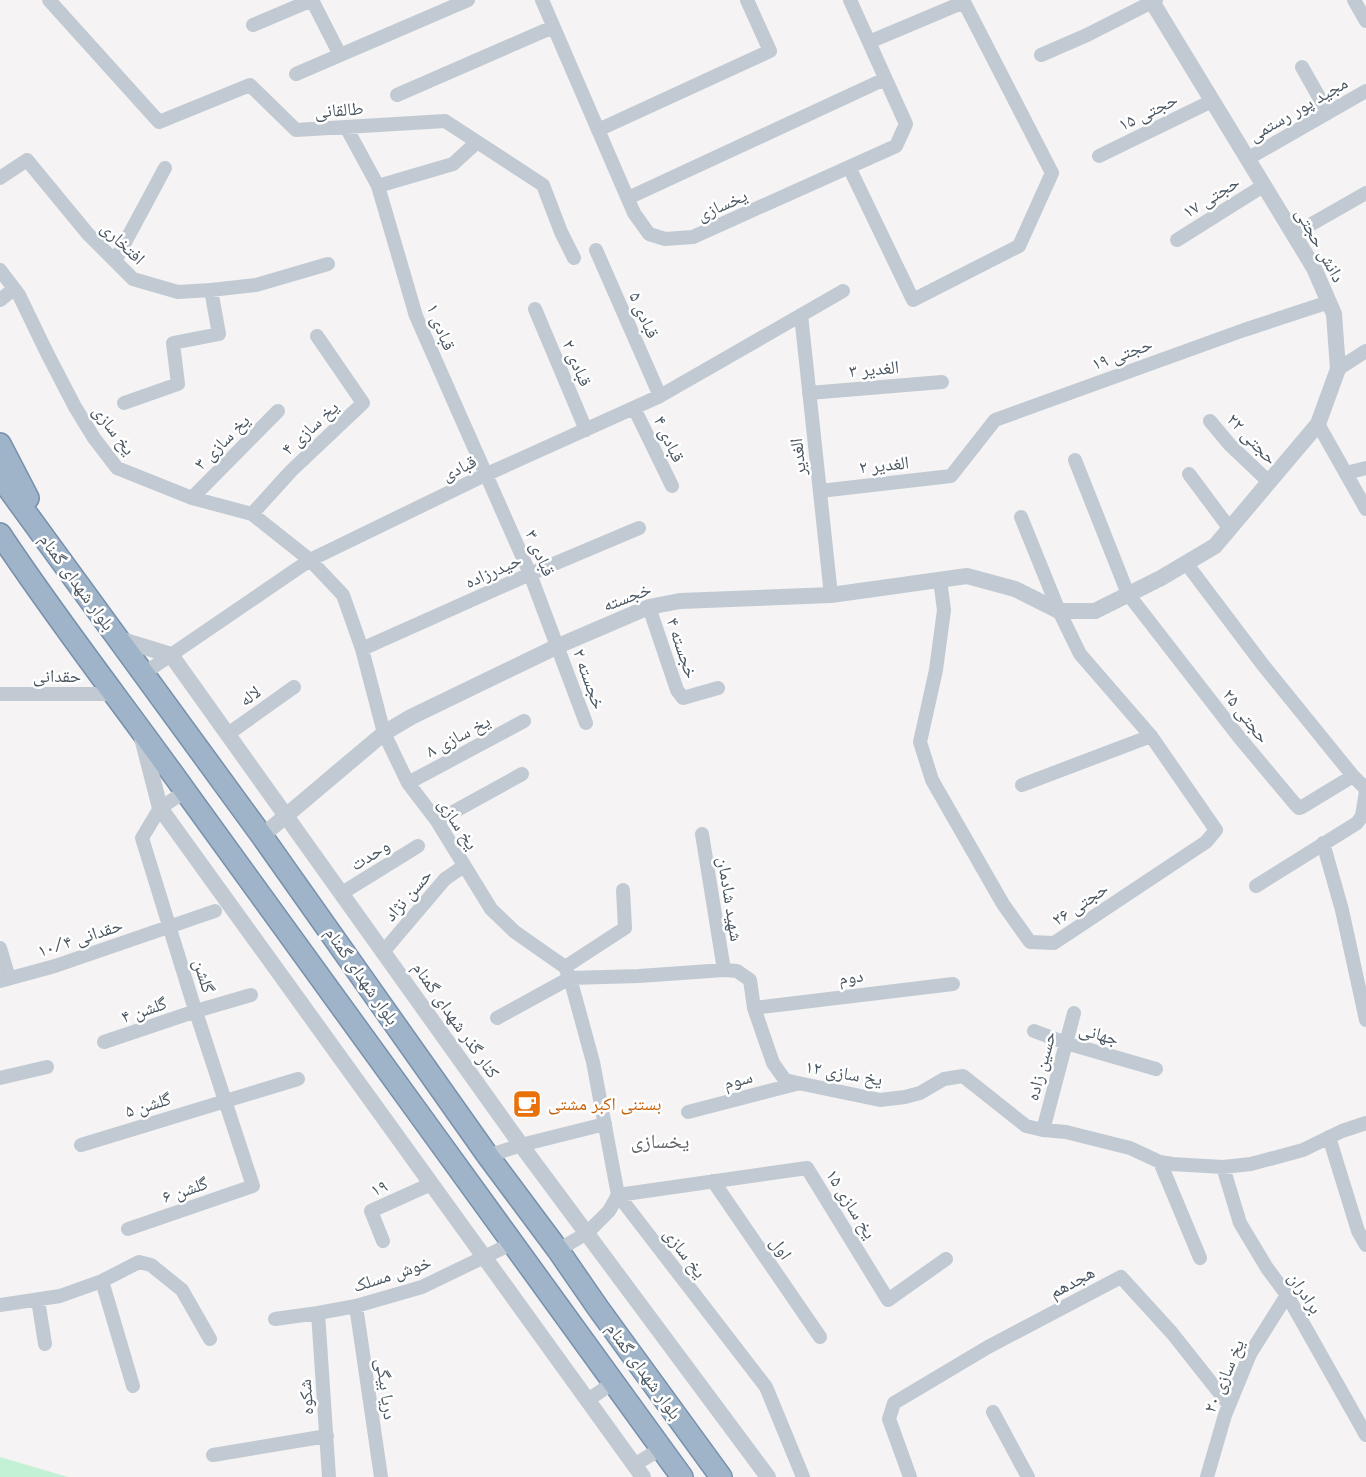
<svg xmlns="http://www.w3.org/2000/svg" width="1366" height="1477" viewBox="0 0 1366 1477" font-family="Raleway,'Noto Naskh Arabic',sans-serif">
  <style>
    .green { fill: #c3f1d5 }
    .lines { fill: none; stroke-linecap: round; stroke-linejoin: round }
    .trunk-casing { stroke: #7690ad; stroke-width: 24 }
    .minor { stroke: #c1cad2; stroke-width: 14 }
    .tertiary { stroke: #c1cad2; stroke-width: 16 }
    .trunk { stroke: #9fb4c9; stroke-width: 21 }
    .labels { text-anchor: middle; stroke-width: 5; stroke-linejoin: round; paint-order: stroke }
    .street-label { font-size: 18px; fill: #4a5661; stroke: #fff }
    .food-label { font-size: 18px; fill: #c56008; stroke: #fff; text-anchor: start }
    .neighbourhood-label { font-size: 20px; fill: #5f6368; stroke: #fff }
  </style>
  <rect width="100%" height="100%" fill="#f5f3f3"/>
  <path class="green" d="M0 1457 68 1477H0Z"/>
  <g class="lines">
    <g class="trunk-casing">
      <path id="trunk" d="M0 444 28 498
        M0 477 262 836 488 1156 558 1250 598 1308 721 1477
        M0 534C59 623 126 708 188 795 352 1023 518 1249 682 1477"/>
    </g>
    <path class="minor" d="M49 0 159 122 250 85 296 130 445 121 543 185 561 232 574 258
      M542 0 634 213 649 234 665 239 693 237 896 146 906 124 850 0
      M1354 0 1366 21
      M253 25 312 0 340 55
      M1041 55 1087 35 1156 0
      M1302 67 1328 113
      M296 74 468 0
      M397 95 553 27
      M346 127 378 186 416 316 530 574 586 723
      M598 130 770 51 747 0
      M1099 156 1212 101
      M1247 159 1366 91
      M849 167 913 300 1019 246 1052 173 964 2 869 42
      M0 178 27 160 88 234 133 279 178 292 211 290 256 285 328 264
      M378 186 453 164 477 142
      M628 198 885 79
      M1294 234 1366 193
      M1177 240 1263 186
      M596 250 660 396
      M115 261 165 168
      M0 270 19 295 47 353 75 407 94 438 117 468 192 498 252 514 310 560 343 595 362 649 384 733 408 783 437 821 491 909 515 932 565 967 570 978 593 1062 618 1195 766 1387 803 1477
      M0 300 14 289
      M535 309 586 430
      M801 315 831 595
      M1338 369 1366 351
      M809 393 942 382
      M124 403 178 384 173 343 219 334 211 290
      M634 408 672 486
      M1210 421 1230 445 1269 482
      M1318 424 1366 509
      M1075 460 1128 594 1239 737 1295 804 1299 808 1302 807 1353 776
      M1346 473 1366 468
      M1189 474 1230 529
      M820 491 951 476 995 420 1244 330 1329 302
      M192 498 278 411
      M252 514 291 471 363 403 317 336
      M1186 563 1263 665 1353 776 1366 789
      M940 580 944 610 936 670 920 742 932 780 1003 904 1030 942 1054 943 1206 842 1216 830 1151 736 1080 654 1059 611 1021 517
      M649 607 677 690 683 698 718 688
      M362 649 530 574 639 528
      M143 674 310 560 485 475 660 396 843 291
      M0 694H115
      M228 734 294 687
      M408 783 524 721
      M1022 785 1151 736
      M437 821 522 774
      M702 834 724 970
      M1323 843 1342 910 1366 1020
      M1256 886 1357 823 1362 816 1366 791
      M342 893 418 846
      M0 948 9 978
      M383 952 445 879 464 866
      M565 967 625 928 623 890
      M0 981 55 966 215 911
      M754 1008 953 984
      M497 1018 570 978 639 976 724 970 737 971 750 980 754 1008 773 1063 785 1080 798 1083 880 1100 905 1097 920 1093 944 1079 963 1076 1026 1126 1043 1130 1066 1132 1130 1148 1160 1162 1172 1164 1223 1167 1251 1164 1303 1150 1342 1131 1366 1123
      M1034 1031 1066 1043 1156 1069
      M104 1042 196 1011 251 995
      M0 1078 47 1067
      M688 1112 796 1084
      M1043 1130 1074 1013
      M1329 1137 1358 1231 1366 1245
      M81 1145 298 1079
      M488 1156 521 1145 605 1124
      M1160 1162 1200 1258
      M1223 1167 1240 1223 1267 1268 1287 1295 1366 1435
      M713 1181 820 1337
      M128 1229 253 1186 192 1000 142 838 160 808 186 791
      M383 1241 371 1211 431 1184
      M558 1250 587 1233 609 1211 618 1195 807 1168 888 1300 946 1259
      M102 1281 133 1386
      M38 1300 45 1344
      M0 1305 60 1296 102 1281 139 1262 151 1265 182 1290 210 1339
      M356 1306 381 1477
      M318 1313 329 1477
      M275 1319 318 1313 356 1306 422 1287 513 1243
      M588 1400 614 1382
      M993 1412 1028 1477
      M213 1455 327 1436
      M634 1465 662 1448
      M910 1477 889 1419 894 1403 988 1347 1121 1277 1172 1333 1229 1405
      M1207 1477 1225 1415 1250 1354 1287 1295"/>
    <path class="tertiary" d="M119 639 171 655 521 1145 768 1477
      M141 734 160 808 643 1477
      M262 836 384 733 411 717 558 646 649 607 680 601 831 595 967 576 1015 589 1059 611H1095L1161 578 1215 546 1318 424 1338 369 1334 314 1314 268 1151 0"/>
    <use href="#trunk" class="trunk"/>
  </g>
  <defs>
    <g id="cafe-square" transform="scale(1.5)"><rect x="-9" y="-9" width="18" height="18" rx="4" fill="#e8710a" stroke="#fff"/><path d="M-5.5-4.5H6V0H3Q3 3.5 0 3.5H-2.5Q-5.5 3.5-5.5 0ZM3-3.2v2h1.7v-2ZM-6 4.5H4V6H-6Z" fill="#fff"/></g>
  </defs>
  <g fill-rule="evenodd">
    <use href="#cafe-square" x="527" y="1104"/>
  </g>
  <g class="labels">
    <g class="street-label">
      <text transform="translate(1298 109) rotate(-30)" y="6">مجید پور رستمی</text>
      <text transform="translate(339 110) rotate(-4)" y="6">طالقانی</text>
      <text transform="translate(1148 112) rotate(-26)" y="6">حجتی ۱۵</text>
      <text transform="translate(1211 197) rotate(-32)" y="6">حجتی ۱۷</text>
      <text transform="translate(722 205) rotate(-24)" y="6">یخسازی</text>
      <text transform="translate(123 243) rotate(44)" y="6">افتخاری</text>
      <text transform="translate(1320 245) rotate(61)" y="6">دانش حجتی</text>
      <text transform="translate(644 315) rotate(66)" y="6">قبادی ۵</text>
      <text transform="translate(441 327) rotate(68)" y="6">قبادی ۱</text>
      <text transform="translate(1122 354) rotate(-20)" y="6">حجتی ۱۹</text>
      <text transform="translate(577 363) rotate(67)" y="6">قبادی ۲</text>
      <text transform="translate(874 369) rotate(-5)" y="6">الغدیر ۳</text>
      <text transform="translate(310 428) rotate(-43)" y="6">یخ سازی ۴</text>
      <text transform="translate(114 430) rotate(53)" y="6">یخ سازی</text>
      <text transform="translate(669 439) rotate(65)" y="6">قبادی ۴</text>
      <text transform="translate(1252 439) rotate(46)" y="6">حجتی ۲۲</text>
      <text transform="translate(222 442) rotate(-45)" y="6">یخ سازی ۳</text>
      <text transform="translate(798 457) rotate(-96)" y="6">الغدیر</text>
      <text transform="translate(884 465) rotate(-6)" y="6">الغدیر ۲</text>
      <text transform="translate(459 468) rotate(-26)" y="6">قبادی</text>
      <text transform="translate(540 553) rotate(66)" y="6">قبادی ۳</text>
      <text transform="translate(493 571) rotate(-24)" y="6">حیدرزاده</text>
      <text transform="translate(77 582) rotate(54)" y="6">بلوار شهدای گمنام</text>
      <text transform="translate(627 597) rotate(-21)" y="6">خجسته</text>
      <text transform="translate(682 648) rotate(71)" y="6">خجسته ۴</text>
      <text x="57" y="682">حقدانی</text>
      <text transform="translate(589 679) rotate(70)" y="6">خجسته ۲</text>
      <text transform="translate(250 696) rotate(-36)" y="6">لاله</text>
      <text transform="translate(1246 716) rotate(52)" y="6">حجتی ۲۵</text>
      <text transform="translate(458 736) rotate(-28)" y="6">یخ سازی ۸</text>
      <text transform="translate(458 824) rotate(57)" y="6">یخ سازی</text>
      <text transform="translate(370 855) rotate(-32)" y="6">وحدت</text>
      <text transform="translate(408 895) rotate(-49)" y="6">حسن نژاد</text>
      <text transform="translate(730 899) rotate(81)" y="6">شهید شادمان</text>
      <text transform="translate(1080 904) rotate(-34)" y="6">حجتی ۲۶</text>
      <text transform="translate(80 938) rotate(-18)" y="6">حقدانی ۱۰/۴</text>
      <text transform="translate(204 976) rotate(73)" y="6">گلشن</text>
      <text transform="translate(362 976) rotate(55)" y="6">بلوار شهدای گمنام</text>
      <text transform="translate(851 977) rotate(-7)" y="6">دوم</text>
      <text transform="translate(144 1010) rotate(-19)" y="6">گلشن ۴</text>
      <text transform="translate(456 1020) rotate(55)" y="6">کنار گذر شهدای گمنام</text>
      <text transform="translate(1099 1034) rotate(16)" y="6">جهانی</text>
      <text transform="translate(1041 1066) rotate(-75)" y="6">حسین زاده</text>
      <text transform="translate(844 1073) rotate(10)" y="6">یخ سازی ۱۲</text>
      <text transform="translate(738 1080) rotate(-15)" y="6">سوم</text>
      <text transform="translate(148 1105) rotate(-17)" y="6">گلشن ۵</text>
      <text transform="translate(379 1188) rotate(-26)" y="6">۱۹</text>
      <text transform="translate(185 1190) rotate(-19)" y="6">گلشن ۶</text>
      <text transform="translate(851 1204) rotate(58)" y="6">یخ سازی ۱۵</text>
      <text transform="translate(781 1248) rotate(56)" y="6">اول</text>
      <text transform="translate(685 1253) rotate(53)" y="6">یخ سازی</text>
      <text transform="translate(392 1274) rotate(-18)" y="6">خوش مسلک</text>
      <text transform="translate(1072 1282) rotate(-28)" y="6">هجدهم</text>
      <text transform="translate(1305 1293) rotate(57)" y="6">برادران</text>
      <text transform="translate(644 1371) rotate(54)" y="6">بلوار شهدای گمنام</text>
      <text transform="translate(1224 1376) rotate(-67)" y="6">یخ سازی ۲۰</text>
      <text transform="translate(386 1389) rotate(82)" y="6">دریا بیگی</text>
      <text transform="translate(306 1397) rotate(-94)" y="6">شکوه</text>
    </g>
    <g class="food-label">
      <text x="548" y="1110">بستنی اکبر مشتی</text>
    </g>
    <g class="neighbourhood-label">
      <text x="660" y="1148">یخسازی</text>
    </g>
  </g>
</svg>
